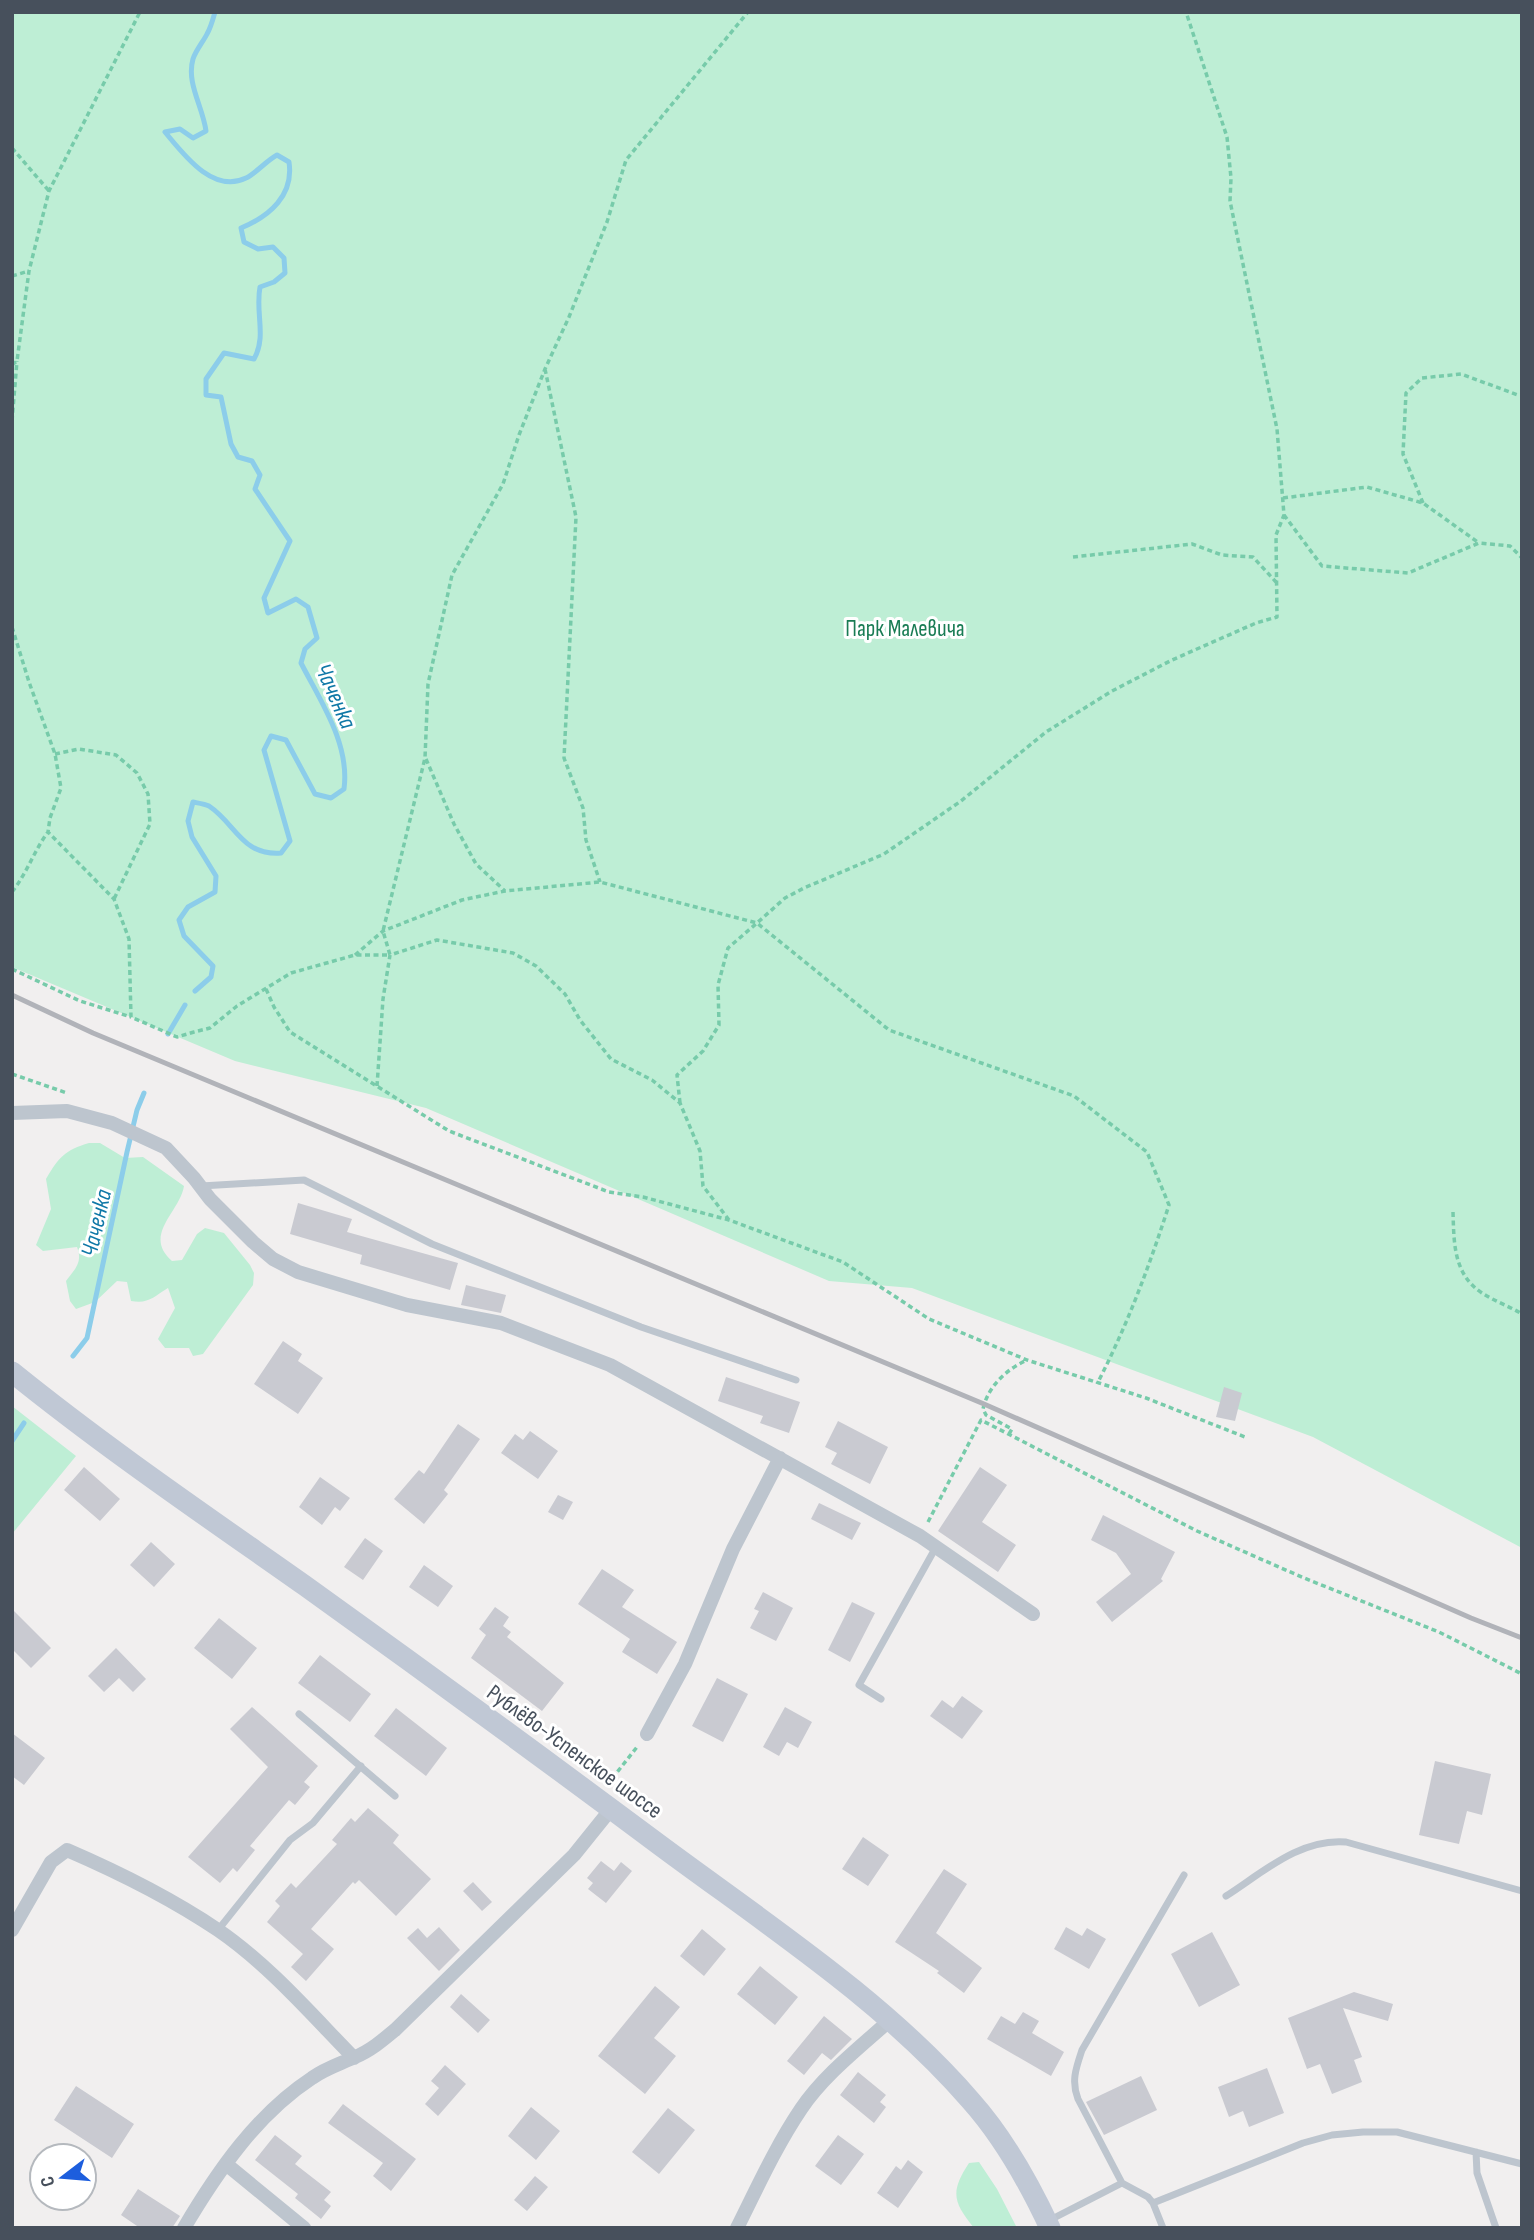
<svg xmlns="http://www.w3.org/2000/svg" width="1534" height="2240" viewBox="0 0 1534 2240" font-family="'Sofia Sans Condensed',sans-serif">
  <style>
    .green { fill: #beeed5 }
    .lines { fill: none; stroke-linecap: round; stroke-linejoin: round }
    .stream { stroke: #8ccdea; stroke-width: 5 }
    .building { fill: #c9cad1 }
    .path { stroke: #77cbaa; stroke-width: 3.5; stroke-dasharray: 5 3.5; stroke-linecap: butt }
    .service { stroke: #bdc5ce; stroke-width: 7 }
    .minor { stroke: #bdc5ce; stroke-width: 14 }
    .secondary { stroke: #c0c8d5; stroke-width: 21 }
    .rail { stroke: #b1b3b9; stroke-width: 5 }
    .labels { text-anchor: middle; stroke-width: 6; stroke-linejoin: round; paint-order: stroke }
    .park-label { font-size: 23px; fill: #197c54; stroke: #fff }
    .street-label { font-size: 23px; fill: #47505c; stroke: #fff }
    .water-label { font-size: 24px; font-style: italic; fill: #0f78a7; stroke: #fff }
  </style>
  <rect width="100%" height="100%" fill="#f1efef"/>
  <path class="green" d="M12 12H1522V1548L1313 1437 912 1288 829 1281 426 1108 235 1061 12 967Z
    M89 1143H100L125 1158 143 1157 184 1186C180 1212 142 1235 172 1261L182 1260 197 1234 205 1228 224 1233 250 1265 254 1273 253 1285 203 1354 193 1356 189 1348H165L158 1339 175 1308 168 1288C153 1297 149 1304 131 1301L127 1282 117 1281 95 1302 76 1309 70 1301 66 1281C75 1269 83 1262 77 1247L43 1251 36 1245 51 1209 46 1179C59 1157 65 1150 89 1143Z
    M12 1406 76 1456 12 1534Z
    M979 2162 997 2189 1017 2228H974C953 2202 950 2192 969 2163Z"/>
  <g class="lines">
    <path class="stream" d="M195 991 211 977 213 966 184 936 179 920 188 907 215 892 216 876 192 837 188 821 193 802C198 803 205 804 209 806 236 824 242 856 281 853L290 841 264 750 271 736 286 740 315 794 331 798 344 789C350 744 321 702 301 663L305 649 317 638 308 607 296 599 268 613 264 598 290 541 255 489 260 475 252 461 238 457 231 444 221 397 206 395V379L224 353 254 359C267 336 255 313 260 287L274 282 285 273 284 258 273 247 258 249 244 242 241 228C270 216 294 195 289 162L277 155C266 161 255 174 246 178 213 194 184 155 165 132L180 129 193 138 206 131C203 107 186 83 193 59 196 50 203 42 207 34 211 27 213 19 215 12
      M168 1034 185 1005
      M73 1356 87 1338 127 1152 137 1110 144 1093
      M12 1441 24 1423"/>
  </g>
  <path class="building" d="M298 1203 352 1219 347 1232 458 1263 450 1290 360 1264 362 1255 290 1234Z
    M466 1285 506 1295 501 1313 461 1305Z
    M283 1341 302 1354 298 1361 323 1378 298 1414 254 1384Z
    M726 1377 800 1402 789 1433 760 1423 763 1416 718 1401Z
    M1224 1387 1242 1393 1235 1421 1216 1417Z
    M838 1421 888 1447 870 1484 831 1464 837 1453 825 1447Z
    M458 1424 480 1439 444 1490 448 1494 424 1524 394 1499 419 1470 424 1474Z
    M530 1431 558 1451 538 1479 501 1453 515 1434 523 1440Z
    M84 1467 120 1499 100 1521 64 1490Z
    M980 1467 1007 1485 982 1522 1016 1545 998 1572 938 1531Z
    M320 1477 350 1498 340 1511 335 1507 322 1525 299 1507Z
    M558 1495 573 1502 563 1520 548 1512Z
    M819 1503 861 1523 852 1540 811 1519Z
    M1103 1515 1175 1552 1161 1579 1163 1581 1112 1622 1096 1602 1131 1574 1116 1553 1091 1540Z
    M365 1538 383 1551 363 1580 344 1567Z
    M151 1542 175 1564 154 1587 130 1565Z
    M424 1565 453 1586 438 1607 409 1587Z
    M602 1569 634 1590 622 1607 677 1642 657 1674 622 1652 630 1639 578 1604Z
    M763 1592 793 1608 776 1641 750 1628 759 1611 754 1609Z
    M852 1602 875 1613 850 1662 828 1650Z
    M495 1607 509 1617 503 1626 511 1632 507 1637 564 1683 542 1711 471 1658 486 1635 479 1629Z
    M12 1609 51 1648 31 1668 12 1649Z
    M219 1618 257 1648 232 1679 194 1648Z
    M116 1648 146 1679 133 1692 119 1678 104 1692 88 1676Z
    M320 1655 371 1694 350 1722 298 1683Z
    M717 1678 748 1694 723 1742 692 1726Z
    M962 1696 983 1711 962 1739 930 1716 942 1700 953 1708Z
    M252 1707 318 1766 304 1782 310 1787 295 1805 289 1800 250 1846 255 1850 237 1872 233 1868 220 1883 188 1857 268 1767 230 1729Z
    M785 1707 812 1722 798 1748 787 1742 779 1756 763 1747Z
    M396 1708 447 1748 426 1776 374 1736Z
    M12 1733 45 1758 24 1785 12 1776Z
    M1435 1761 1491 1774 1482 1815 1467 1811 1459 1844 1419 1835Z
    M368 1808 399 1835 393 1843 431 1879 396 1916 359 1880 355 1884 353 1882 311 1929 334 1949 306 1981 291 1967 303 1954 267 1922 280 1906 275 1901 291 1883 296 1888 337 1844 332 1840 351 1818 355 1822Z
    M863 1837 889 1855 868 1886 842 1869Z
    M601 1861 614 1871 621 1862 632 1871 606 1903 588 1889 593 1883 587 1878Z
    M944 1869 967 1884 936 1933 982 1968 964 1993 937 1973 939 1971 895 1942Z
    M473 1882 492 1902 482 1911 463 1891Z
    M439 1927 460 1950 439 1971 407 1938 418 1928 427 1938Z
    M1066 1927 1082 1936 1087 1928 1106 1939 1089 1969 1054 1949Z
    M702 1929 726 1949 704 1976 680 1956Z
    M1212 1932 1240 1985 1199 2007 1171 1954Z
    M760 1966 798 1997 775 2025 737 1994Z
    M655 1986 680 2007 654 2038 676 2056 645 2094 598 2056Z
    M1354 1992 1393 2004 1388 2021 1343 2008 1362 2057 1354 2060 1362 2082 1332 2094 1320 2064 1307 2069 1288 2018Z
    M461 1994 490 2020 478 2033 450 2007Z
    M1023 2012 1039 2021 1032 2033 1064 2052 1051 2076 987 2039 1001 2016 1015 2024Z
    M824 2016 852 2039 831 2060 822 2053 804 2075 787 2061Z
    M445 2065 466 2084 438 2116 425 2104 439 2088 431 2081Z
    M1267 2068 1284 2113 1249 2127 1243 2111 1229 2117 1218 2087Z
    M858 2072 886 2095 880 2102 886 2107 874 2123 840 2095Z
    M1141 2076 1157 2110 1104 2135 1086 2102Z
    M76 2086 134 2124 112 2158 54 2120Z
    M343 2104 416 2159 391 2191 373 2176 383 2163 328 2123Z
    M531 2107 560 2131 536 2160 508 2136Z
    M668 2108 695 2130 659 2174 632 2152Z
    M275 2135 302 2156 295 2164 331 2192 324 2200 331 2206 321 2219 295 2198 298 2194 255 2160Z
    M838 2135 864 2154 841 2185 815 2166Z
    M908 2160 923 2172 898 2208 877 2193 896 2166 901 2170Z
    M535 2176 548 2187 527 2211 514 2200Z
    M138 2189 180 2216 172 2228H140L121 2215Z"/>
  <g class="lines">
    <path class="path" d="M12 148 49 191
      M12 276 29 271
      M12 365 17 361 29 271 49 191 140 12
      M545 369 576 517 564 758 583 808 586 840 600 882
      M12 421 17 361
      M1283 498 1367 487 1423 503 1479 543
      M1423 503 1403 454 1406 393 1422 378 1461 374 1518 395H1522
      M1284 515 1322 566 1408 573 1479 543 1510 546 1522 558
      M1073 557 1192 544 1222 555 1253 557 1276 582
      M12 627 29 682 55 754 61 788 50 818 48 832 114 899 129 939 131 1017 177 1037 194 1032 210 1028 237 1006 291 973 355 955H390L383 931 425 758 428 684 452 575 503 484 519 435 545 369 569 317 607 222 626 160 748 12
      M55 754 79 749 116 755 137 773 148 794 150 824 114 899
      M426 759 454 824 476 864 505 891
      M12 892C27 873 34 851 48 832
      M355 955 383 931 462 900 505 891 600 882 757 923 785 898 804 888 884 854 961 801 1046 732 1112 691 1172 660 1256 623 1277 617 1276 535 1284 515 1277 429 1230 201 1231 178 1227 137 1186 12
      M12 969 80 1001 131 1017
      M266 989 274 1007 290 1032 449 1131 609 1192 643 1197 729 1220 843 1262 929 1319 1027 1360 1146 1398 1245 1437
      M12 1074 67 1093
      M377 1086 383 999 390 955 437 940 513 953 536 966 565 994 580 1020 611 1059 652 1080 680 1103 700 1151 703 1186 729 1220
      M680 1103 677 1075 703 1051 719 1025 718 985 728 948 757 923 889 1030 1074 1096 1147 1152 1169 1205C1149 1267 1127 1326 1097 1384
      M1453 1212C1454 1242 1453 1274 1482 1293 1494 1301 1509 1306 1522 1314
      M1009 1434 1012 1429 986 1415 983 1409C988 1386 1007 1369 1027 1360
      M928 1522 981 1420 1197 1531 1304 1578 1439 1632 1522 1674
      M607 1785 637 1747"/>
    <path class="service" d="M201 1186 304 1180 432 1244 641 1327 796 1380
      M881 1699 859 1685 936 1547
      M299 1714 395 1796
      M1184 1875 1082 2050C1076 2068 1071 2081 1078 2099L1122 2183 1148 2197 1153 2203 1303 2143 1332 2135 1363 2132H1397L1522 2164
      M1226 1896C1262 1873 1300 1838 1346 1842L1522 1891
      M218 1930 290 1840 313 1823 361 1766
      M1476 2152 1477 2173 1496 2228
      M1153 2203 1163 2228
      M1048 2221 1122 2183"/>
    <path class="minor" d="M12 1113 67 1111 112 1123 166 1148 194 1178 210 1199 253 1242 273 1259 298 1272 407 1305 501 1323 610 1365 920 1536 1033 1614
      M647 1734 685 1664 733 1549 780 1458
      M12 1930 51 1862 67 1850C118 1872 172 1899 218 1930 269 1965 311 2014 354 2058
      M226 2164 304 2228
      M184 2228C217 2172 257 2114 312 2078 326 2068 340 2064 355 2057 370 2051 383 2040 395 2030L574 1855 611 1809
      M737 2228C757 2188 776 2146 801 2109 824 2075 859 2048 889 2021"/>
    <path class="secondary" d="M12 1372C106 1448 206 1516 304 1585 424 1671 543 1758 661 1846 766 1924 886 2002 971 2101 1004 2138 1029 2183 1050 2228"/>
    <path class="rail" d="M12 995 93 1033 984 1404 1471 1618 1522 1638"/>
  </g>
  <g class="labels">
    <g class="park-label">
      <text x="905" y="636">Парк Малевича</text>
    </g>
    <g class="street-label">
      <text transform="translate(575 1751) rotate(36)" y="8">Рублёво-Успенское шоссе</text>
    </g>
    <g class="water-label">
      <text transform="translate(336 696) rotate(66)" y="8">Чаченка</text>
      <text transform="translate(96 1223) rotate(-77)" y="8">Чаченка</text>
    </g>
  </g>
  <rect width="1534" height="2240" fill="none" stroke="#47505c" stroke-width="28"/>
  <g transform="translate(63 2177) rotate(254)"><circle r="33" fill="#ffffff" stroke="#b5b9be" stroke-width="2"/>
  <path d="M0-5L12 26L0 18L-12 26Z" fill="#1d5edd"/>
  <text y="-10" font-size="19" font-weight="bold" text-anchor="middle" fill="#47505c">С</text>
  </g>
</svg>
